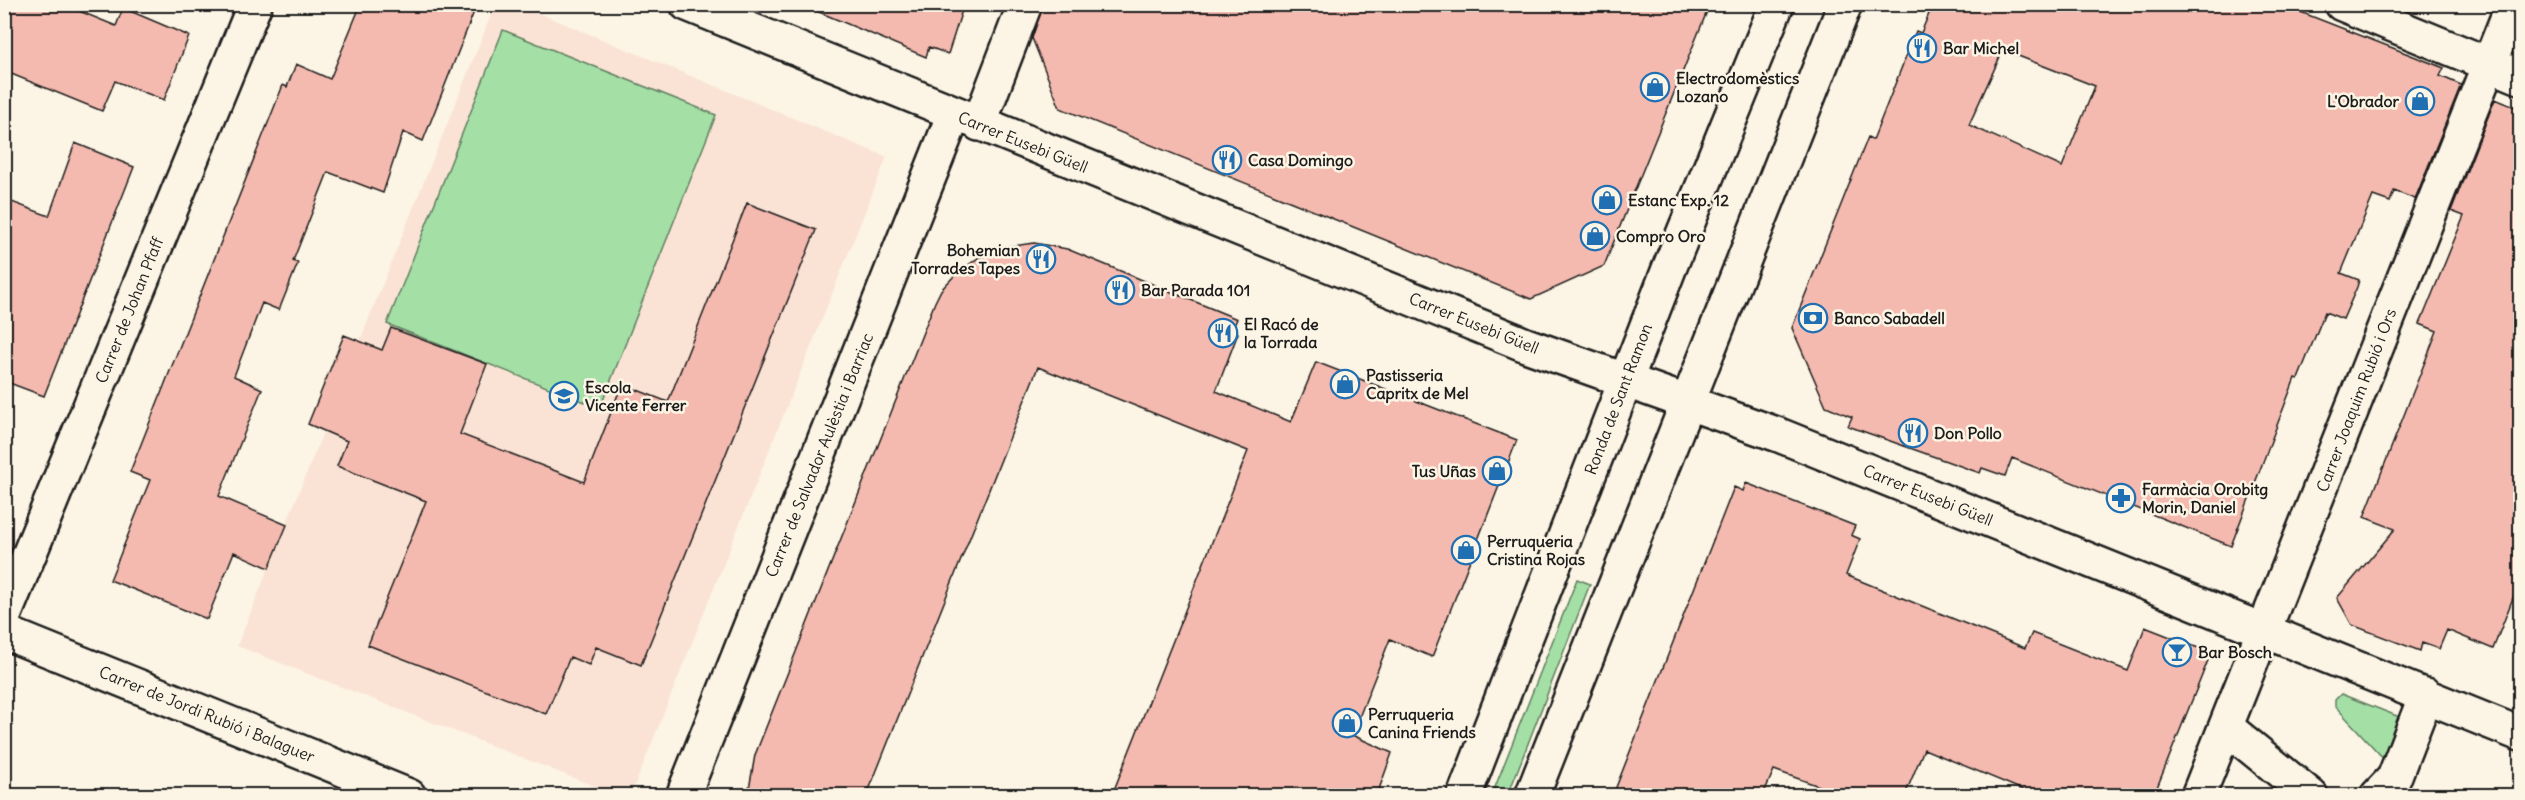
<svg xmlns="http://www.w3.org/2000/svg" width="2525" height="800" viewBox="0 0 2525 800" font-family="Delius,sans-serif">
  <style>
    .built { fill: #fae3d5 }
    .green { fill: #a4dfa5; stroke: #607e60; stroke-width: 1.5 }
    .building { fill: #f5baaf; stroke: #1c1c1c; stroke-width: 1.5; fill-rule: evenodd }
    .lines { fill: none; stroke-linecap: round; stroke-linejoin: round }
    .minor-casing { stroke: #1c1c1c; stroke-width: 38 }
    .minor { stroke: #fcf5e5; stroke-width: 33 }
    .labels { text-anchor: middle; stroke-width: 5; stroke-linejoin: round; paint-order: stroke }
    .poi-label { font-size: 16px; font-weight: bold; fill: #1c1c1c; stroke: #fcf5e5; text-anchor: start }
    .street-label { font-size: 16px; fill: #1c1c1c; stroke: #fcf5e5 }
  </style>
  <rect width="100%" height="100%" fill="#fcf5e5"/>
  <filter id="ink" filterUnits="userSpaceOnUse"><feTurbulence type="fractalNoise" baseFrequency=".0167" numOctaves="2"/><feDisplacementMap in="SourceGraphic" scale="12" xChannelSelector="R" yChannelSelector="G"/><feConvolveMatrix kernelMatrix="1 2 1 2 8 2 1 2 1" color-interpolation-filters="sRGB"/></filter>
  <g filter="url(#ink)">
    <path class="built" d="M495 5H519L887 157 631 795H617L237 646Z"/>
    <path class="green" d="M503 30 716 115 600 408 387 324Z
      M1577 579 1590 584 1508 795H1492Z
      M2341 694 2402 718 2385 760 2335 706V700Z"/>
    <path class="building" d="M4 4H62L116 26 123 8 189 36 164 100 115 81 102 111 4 71Z
      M361 4H477L423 141 403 132 383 193 328 172 293 261 298 263 279 310 262 303 234 376 262 389 219 496 287 525 269 568 234 552 207 619 110 580 150 480 130 472 283 85 287 87 296 64 330 79Z
      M800 4H964L948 54 929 47 926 57Z
      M1043 4H1710L1604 266 1531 299 1060 108 1032 38Z
      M1933 4H2280L2444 68 2440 76 2461 85 2415 199 2394 191 2390 202 2373 196 2341 273 2359 280 2357 287 2343 319 2325 312 2298 379 2295 378 2231 546 2012 458 2005 476 1982 468 1980 473 1848 426 1852 417 1826 406 1792 328 1868 137 1873 140 1916 31 1921 33ZM2003 50 2095 86 2062 167 1969 125Z
      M2495 99 2520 109V580L2493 649 2447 630 2439 649 2422 643 2420 651 2352 625 2337 598 2395 529 2364 517 2437 331 2420 324 2464 216 2451 211Z
      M75 143 134 167 44 396 4 381V199L49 216Z
      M747 203 816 230 641 665 596 647 589 665 570 657 546 714 368 645 426 501 337 466 347 441 308 424 344 335 382 350 391 328 487 364 460 434 584 482 622 384 668 402Z
      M1034 243 1067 249 1237 319 1232 330 1238 333 1216 391 1291 422 1316 362 1517 440 1432 657 1390 639 1352 735 1392 753 1377 795H1112L1248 451 1038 367 867 795H748L755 755 935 302 941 290 955 275 978 258 1005 247Z
      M1746 483 1855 526 1851 535 1860 539 1846 575 2025 648 2032 633 2128 671 2145 627 2211 653 2154 795H2035L1924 749 1905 795H1844L1774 770 1763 795H1613L1734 487 1743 491Z"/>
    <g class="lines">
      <g class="minor-casing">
        <path id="minor" d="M687 4 1526 345 1779 435 2520 734
          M2342 4 2520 77
          M979 124 1025 4
          M4 616 255 4
          M4 632 409 796
          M2226 727 2311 796
          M683 796 954 114
          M1464 796 1669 269 1777 4
          M1532 796 1845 4
          M2198 796 2513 4
          M2377 796 2394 778 2426 695"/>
      </g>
      <use href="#minor" class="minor"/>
    </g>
  </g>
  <defs>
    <g id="restaurant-ring" transform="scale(1.5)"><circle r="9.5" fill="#fcf5e5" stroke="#1f6fb2" stroke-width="1.5"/><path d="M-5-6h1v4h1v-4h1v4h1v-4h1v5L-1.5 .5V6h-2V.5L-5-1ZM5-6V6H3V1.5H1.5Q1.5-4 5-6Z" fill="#1f6fb2"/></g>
    <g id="shop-ring" transform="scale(1.5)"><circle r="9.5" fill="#fcf5e5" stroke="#1f6fb2" stroke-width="1.5"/><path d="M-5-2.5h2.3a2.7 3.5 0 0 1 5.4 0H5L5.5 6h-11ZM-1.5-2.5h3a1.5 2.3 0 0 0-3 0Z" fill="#1f6fb2"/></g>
    <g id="bank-ring" transform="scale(1.5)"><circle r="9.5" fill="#fcf5e5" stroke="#1f6fb2" stroke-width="1.5"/><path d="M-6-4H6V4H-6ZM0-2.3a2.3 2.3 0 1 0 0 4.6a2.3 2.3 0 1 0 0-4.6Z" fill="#1f6fb2"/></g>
    <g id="school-ring" transform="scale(1.5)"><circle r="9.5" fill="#fcf5e5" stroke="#1f6fb2" stroke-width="1.5"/><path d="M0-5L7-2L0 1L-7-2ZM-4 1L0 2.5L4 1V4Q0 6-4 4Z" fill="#1f6fb2"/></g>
    <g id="pharmacy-ring" transform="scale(1.5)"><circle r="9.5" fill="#fcf5e5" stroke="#1f6fb2" stroke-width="1.5"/><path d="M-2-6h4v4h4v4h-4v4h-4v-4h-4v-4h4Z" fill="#1f6fb2"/></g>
    <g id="bar-ring" transform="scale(1.5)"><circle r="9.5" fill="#fcf5e5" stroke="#1f6fb2" stroke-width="1.5"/><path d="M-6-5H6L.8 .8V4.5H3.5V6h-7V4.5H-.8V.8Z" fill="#1f6fb2"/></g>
  </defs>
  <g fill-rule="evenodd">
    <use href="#restaurant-ring" x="1922" y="48"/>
    <use href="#shop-ring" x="1655" y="87"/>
    <use href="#shop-ring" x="2420" y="101"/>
    <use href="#restaurant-ring" x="1227" y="160"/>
    <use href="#shop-ring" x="1607" y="200"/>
    <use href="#shop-ring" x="1595" y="236"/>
    <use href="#restaurant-ring" x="1041" y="259"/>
    <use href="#restaurant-ring" x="1120" y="290"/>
    <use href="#bank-ring" x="1813" y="318"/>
    <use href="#restaurant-ring" x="1223" y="333"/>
    <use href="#shop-ring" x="1345" y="384"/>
    <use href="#school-ring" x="564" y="396"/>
    <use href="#restaurant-ring" x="1913" y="433"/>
    <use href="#shop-ring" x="1497" y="471"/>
    <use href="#pharmacy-ring" x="2121" y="498"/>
    <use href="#shop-ring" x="1466" y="550"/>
    <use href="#bar-ring" x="2177" y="652"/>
    <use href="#shop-ring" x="1347" y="723"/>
  </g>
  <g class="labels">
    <g class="poi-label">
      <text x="1943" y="54">Bar Michel</text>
      <text x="1676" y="84">Electrodomèstics<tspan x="1676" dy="18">Lozano</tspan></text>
      <text x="2399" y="107" text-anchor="end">L'Obrador</text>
      <text x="1248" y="166">Casa Domingo</text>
      <text x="1628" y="206">Estanc Exp. 12</text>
      <text x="1616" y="242">Compro Oro</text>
      <text x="1020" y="256" text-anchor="end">Bohemian<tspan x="1020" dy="18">Torrades Tapes</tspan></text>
      <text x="1141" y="296">Bar Parada 101</text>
      <text x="1834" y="324">Banco Sabadell</text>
      <text x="1244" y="330">El Racó de<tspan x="1244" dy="18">la Torrada</tspan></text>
      <text x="1366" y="381">Pastisseria<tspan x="1366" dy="18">Capritx de Mel</tspan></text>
      <text x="585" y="393">Escola<tspan x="585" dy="18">Vicente Ferrer</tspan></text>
      <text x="1934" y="439">Don Pollo</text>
      <text x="1476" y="477" text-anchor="end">Tus Uñas</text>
      <text x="2142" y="495">Farmàcia Orobitg<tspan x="2142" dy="18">Morin, Daniel</tspan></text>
      <text x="1487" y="547">Perruqueria<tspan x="1487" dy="18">Cristina Rojas</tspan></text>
      <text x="2198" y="658">Bar Bosch</text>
      <text x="1368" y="720">Perruqueria<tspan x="1368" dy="18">Canina Friends</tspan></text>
    </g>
    <g class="street-label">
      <text transform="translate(1023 142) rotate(22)" y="6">Carrer Eusebi Güell</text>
      <text transform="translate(129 310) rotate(-68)" y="6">Carrer de Johan Pfaff</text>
      <text transform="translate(1474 323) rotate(22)" y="6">Carrer Eusebi Güell</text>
      <text transform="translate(1618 399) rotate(-69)" y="6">Ronda de Sant Ramon</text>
      <text transform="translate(2356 400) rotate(-69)" y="6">Carrer Joaquim Rubió i Ors</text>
      <text transform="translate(819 455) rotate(-68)" y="6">Carrer de Salvador Aulèstia i Barriac</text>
      <text transform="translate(1928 495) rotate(22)" y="6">Carrer Eusebi Güell</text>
      <text transform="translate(207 714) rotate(22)" y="6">Carrer de Jordi Rubió i Balaguer</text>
    </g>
  </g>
  <rect width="2525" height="800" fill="none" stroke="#fcf5e5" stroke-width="24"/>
  <rect x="12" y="12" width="2501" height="776" fill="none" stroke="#1c1c1c" stroke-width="2" filter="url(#ink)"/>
</svg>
